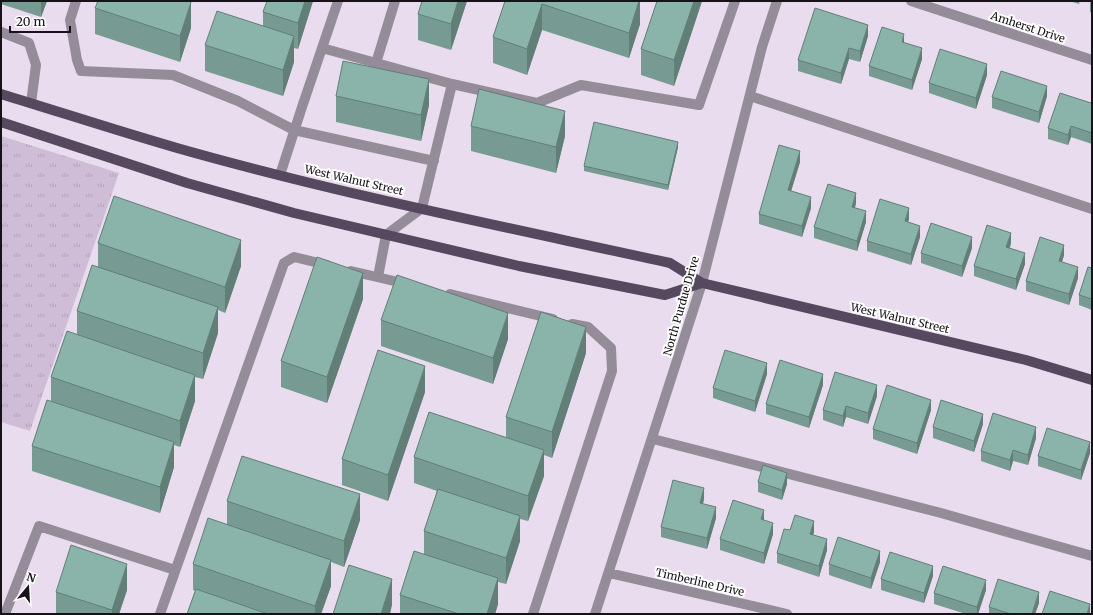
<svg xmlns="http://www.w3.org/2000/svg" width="1093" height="615" viewBox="0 0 1093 615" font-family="Merriweather,serif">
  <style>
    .grass { fill: url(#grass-tufts) }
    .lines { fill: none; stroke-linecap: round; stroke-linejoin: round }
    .minor { stroke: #958c99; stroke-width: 10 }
    .major { stroke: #56485e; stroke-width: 10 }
    .wall { fill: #779b92 }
    .shaded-wall { fill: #617e77 }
    .building { fill: #8ab4aa; stroke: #617e77 }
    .labels { text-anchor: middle; stroke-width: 4; stroke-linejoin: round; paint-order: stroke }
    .street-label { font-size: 11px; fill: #161218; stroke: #fff }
  </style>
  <defs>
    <pattern id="grass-tufts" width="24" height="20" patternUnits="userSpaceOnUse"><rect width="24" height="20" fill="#cfbdd8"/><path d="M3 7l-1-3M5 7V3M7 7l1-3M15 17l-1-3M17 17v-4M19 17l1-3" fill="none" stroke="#b1a1b9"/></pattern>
  </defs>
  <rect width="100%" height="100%" fill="#e8dcee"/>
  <path class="grass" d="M1 136 119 173 30 431 1 422Z"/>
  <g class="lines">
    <path class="minor" d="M76 1 70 20 77 60 81 71 173 75 238 101 294 130 434 161
      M911 1 1092 60
      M1 32 29 43 36 65 31 103
      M322 48 452 84 537 103 581 85 699 105 735 1
      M376 63 395 1
      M750 96 1092 209
      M280 175 302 107 338 1
      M351 271 407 284
      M378 277 386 235 422 208 452 84
      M450 294 553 319
      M653 439 941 513 1092 556
      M609 573 787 614
      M5 614 39 526 175 570
      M160 614 284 263 294 257 327 265
      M533 614 612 371 611 348 588 327 572 324
      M595 614 702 283 762 47 777 1"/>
    <path class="major" d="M1 94C60 112 118 131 177 148 339 194 506 227 670 263L702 283 1026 360 1092 380
      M1 122 187 183 294 213 519 266 665 295 702 283"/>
  </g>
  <path class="wall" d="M1 1H47L41 17 1 4Z
    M313 1 298 49 294 48V62L283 96 205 71V45L263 26V12Z
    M422 1H467L451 50 418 40V14Z
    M505 1H640V24L629 58 542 30 527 75 493 63V37Z
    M702 1 674 86 641 75V49Z
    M1069 1H1080L1079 4Z
    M1090 1H1092V13L1090 12Z
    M95 8 191 28 180 62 95 34Z
    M868 36 860 62 849 59 841 84 798 71V60Z
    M904 42 922 59 912 90 869 76V66Z
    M987 75 976 109 929 93V83Z
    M336 96 429 105 421 141 336 122Z
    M1047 96 1039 123 992 108V97Z
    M1092 100V144L1071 137 1068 145 1048 139V128L1091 103Z
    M471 126 565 136 556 173 471 151Z
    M678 147 668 190 584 171V166Z
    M800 162 791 191 811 208 802 237 759 224V214Z
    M856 203 855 208 866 222 857 251 814 238V227Z
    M909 219 908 222 920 237 911 265 867 251V241Z
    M98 243 241 266 225 313 218 310V333L203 379 195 377V401L180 447 174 445V467L160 513 32 471V446L51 402V377L77 334V311L98 267Z
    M1011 243 1010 248 1025 264 1016 290 974 276V266Z
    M972 248 962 277 921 263V253Z
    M1064 255 1062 262 1078 278 1069 305 1026 291V281Z
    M1092 268V310L1079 305V295Z
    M363 299 327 403 281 387V361Z
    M381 320 508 339 493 384 381 346Z
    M586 353 552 458 544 455V476L528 521 520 519V541L506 584 498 582V604L495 614H400V595L424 555V531L437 491 414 483V457L506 437V417Z
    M767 374 755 412 713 398V388Z
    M823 385 809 428 766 414V404Z
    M425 392 388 501 342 485V459Z
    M877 396 868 424 846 417 843 427 823 420V410Z
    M931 410 917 454 873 439V429Z
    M983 424 974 452 933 438V427Z
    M1036 438 1028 465 1013 461 1010 471 981 461V451Z
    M1090 453 1081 480 1038 466V456Z
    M758 482 787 484 782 500 758 492Z
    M704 499 703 504 716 518 707 549 661 537V527Z
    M227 501 360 520 344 567 331 562V586L321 614H187L195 591 193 590V564L227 525Z
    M764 520 773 534 764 564 720 550V539Z
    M814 532 813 535 827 550 819 577 777 563V553Z
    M880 562 871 589 829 575V564Z
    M933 576 924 603 881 590V579Z
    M127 590 119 614H56V592Z
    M986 590 978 614H966L934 604V593Z
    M1039 603 1035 614H989V607Z"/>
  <path class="shaded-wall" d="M41 1H47L41 17Z
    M305 1H313L298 49V23Z
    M458 1H467L451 50V24Z
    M639 1H640V24L629 58V33Z
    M694 1H702L674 86V60Z
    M191 2V28L180 62V36Z
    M542 4V30L527 75V49Z
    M868 25V36L860 62V51Z
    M904 34V45L902 42Z
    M294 36V62L283 96V70Z
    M849 48V59L841 84V73Z
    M922 48V59L912 90V80Z
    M987 64V75L976 109V98Z
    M429 79V105L421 141V115Z
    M1047 86V96L1039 123V112Z
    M565 111V136L556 173V147Z
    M1071 126V137L1068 145V135Z
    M678 142V147L668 190V185Z
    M800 151V162L788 201V190Z
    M856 193V203L852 218V207Z
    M811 197V208L802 237V226Z
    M909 208V219L905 232V221Z
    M866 211V222L857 251V241Z
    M920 226V237L911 265V254Z
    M1011 233V243L1006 258V247Z
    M972 237V248L962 277V266Z
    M241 240V266L225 313V287Z
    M1064 245V255L1059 272V261Z
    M1025 253V264L1016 290V279Z
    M1078 267V278L1069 305V294Z
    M363 273V299L327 403V377Z
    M218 307V333L203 379V353Z
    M508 313V339L493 384V358Z
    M586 327V353L552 458V432Z
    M767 363V374L755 412V401Z
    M425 366V392L388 501V475Z
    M823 374V385L809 428V417Z
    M195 375V401L180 447V421Z
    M877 385V396L868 424V413Z
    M931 400V410L917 454V443Z
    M846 406V417L843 427V416Z
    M983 414V424L974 452V441Z
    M1036 427V438L1028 465V455Z
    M174 442V467L160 513V487Z
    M1090 442V453L1081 480V470Z
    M544 450V476L528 521V496Z
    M1013 450V461L1010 471V460Z
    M787 473V484L782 500V490Z
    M704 488V499L700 514V503Z
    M360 494V520L344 567V541Z
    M716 507V518L707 549V538Z
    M764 510V521L761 519Z
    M520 516V541L506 584V558Z
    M814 521V532L810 545V534Z
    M773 523V534L764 564V553Z
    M827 539V550L819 577V566Z
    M880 551V562L871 589V578Z
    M331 560V586L321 614H315V606Z
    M127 564V590L119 614H112V610Z
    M933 566V576L924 603V593Z
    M498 578V604L495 614H487Z
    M392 579V605L390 614H381Z
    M986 580V590L978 614H977V607Z
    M1039 592V603L1035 614H1032Z
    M1090 604V614H1087Z"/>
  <path class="building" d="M98 1H189L191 2 180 36 95 8Z
    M267 1H305L298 23 263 12Z
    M422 1H458L451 24 418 14Z
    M505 1H639L629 33 542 4 527 49 493 37Z
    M657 1H694L674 60 641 49Z
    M815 8 868 25 860 51 849 48 841 73 798 60Z
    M217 11 294 36 283 70 205 45Z
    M882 27 904 34 902 42 922 48 912 80 869 66Z
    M940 49 987 64 976 98 929 83Z
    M343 61 429 79 421 115 336 96Z
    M1001 71 1047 86 1039 112 992 97Z
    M479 89 565 111 556 147 471 126Z
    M1060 93 1091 103 1092 100V133L1071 126 1068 135 1048 128Z
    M594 122 678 142 668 185 584 166Z
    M779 145 800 151 788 190 811 197 802 226 759 214Z
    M828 184 856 193 852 207 866 211 857 241 814 227Z
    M114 196 241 240 225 287 98 243Z
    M880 199 909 208 905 221 920 226 911 254 867 241Z
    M931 223 972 237 962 266 921 253Z
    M987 225 1011 233 1006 247 1025 253 1016 279 974 266Z
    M1040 237 1064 245 1059 261 1078 267 1069 294 1026 281Z
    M317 257 363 273 327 377 281 361Z
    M92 265 218 307 203 353 77 311Z
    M1088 267 1092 268V299L1079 295Z
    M397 275 508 313 493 358 381 320Z
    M541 312 586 327 552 432 506 417Z
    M67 331 195 375 180 421 51 377Z
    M378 350 425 366 388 475 342 459Z
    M725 350 767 363 755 401 713 388Z
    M780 360 823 374 809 417 766 404Z
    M835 372 877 385 868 413 846 406 843 416 823 410Z
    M887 385 931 400 917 443 873 429Z
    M47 400 174 442 160 487 32 446Z
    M941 400 983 414 974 441 933 427Z
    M429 412 544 450 528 496 414 457Z
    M993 413 1036 427 1028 455 1013 450 1010 460 981 451Z
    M1047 428 1090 442 1081 470 1038 456Z
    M242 456 360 494 344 541 227 501Z
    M763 465 787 473 782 490 758 482Z
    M673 480 704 488 700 503 716 507 707 538 661 527Z
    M438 489 520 516 506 558 424 531Z
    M733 500 764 510 761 519 773 523 764 553 720 539Z
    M795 515 814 521 810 534 827 539 819 566 777 553 784 529 790 530Z
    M208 518 331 560 315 606 193 564Z
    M838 537 880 551 871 578 829 564Z
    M71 545 127 564 112 610 56 592Z
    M414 551 498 578 487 614H459L400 595Z
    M890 552 933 566 924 593 881 579Z
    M349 565 392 579 381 614H333Z
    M943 566 986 580 977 607 934 593Z
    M998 579 1039 592 1032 614H1011L989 607Z
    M196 589 268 614H187Z
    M1050 591 1090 604 1087 614H1042Z"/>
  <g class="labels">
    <g class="street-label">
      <text transform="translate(1028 27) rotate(18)" y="4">Amherst Drive</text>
      <text transform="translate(354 180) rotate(13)" y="4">West Walnut Street</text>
      <text transform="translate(681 306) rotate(-74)" y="4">North Purdue Drive</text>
      <text transform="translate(900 318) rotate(13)" y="4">West Walnut Street</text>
      <text transform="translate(700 582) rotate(13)" y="4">Timberline Drive</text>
    </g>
  </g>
  <rect width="1093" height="615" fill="none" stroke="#161218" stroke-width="4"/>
  <g transform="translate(28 587) rotate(18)" stroke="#ffffff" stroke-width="3" paint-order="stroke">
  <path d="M0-3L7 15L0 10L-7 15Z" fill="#161218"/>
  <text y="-6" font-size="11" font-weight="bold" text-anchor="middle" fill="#161218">N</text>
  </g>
  <path d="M10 26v6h60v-6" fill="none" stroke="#161218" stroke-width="2"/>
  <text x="16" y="26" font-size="12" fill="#161218" stroke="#ffffff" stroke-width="3" paint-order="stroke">20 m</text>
</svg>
